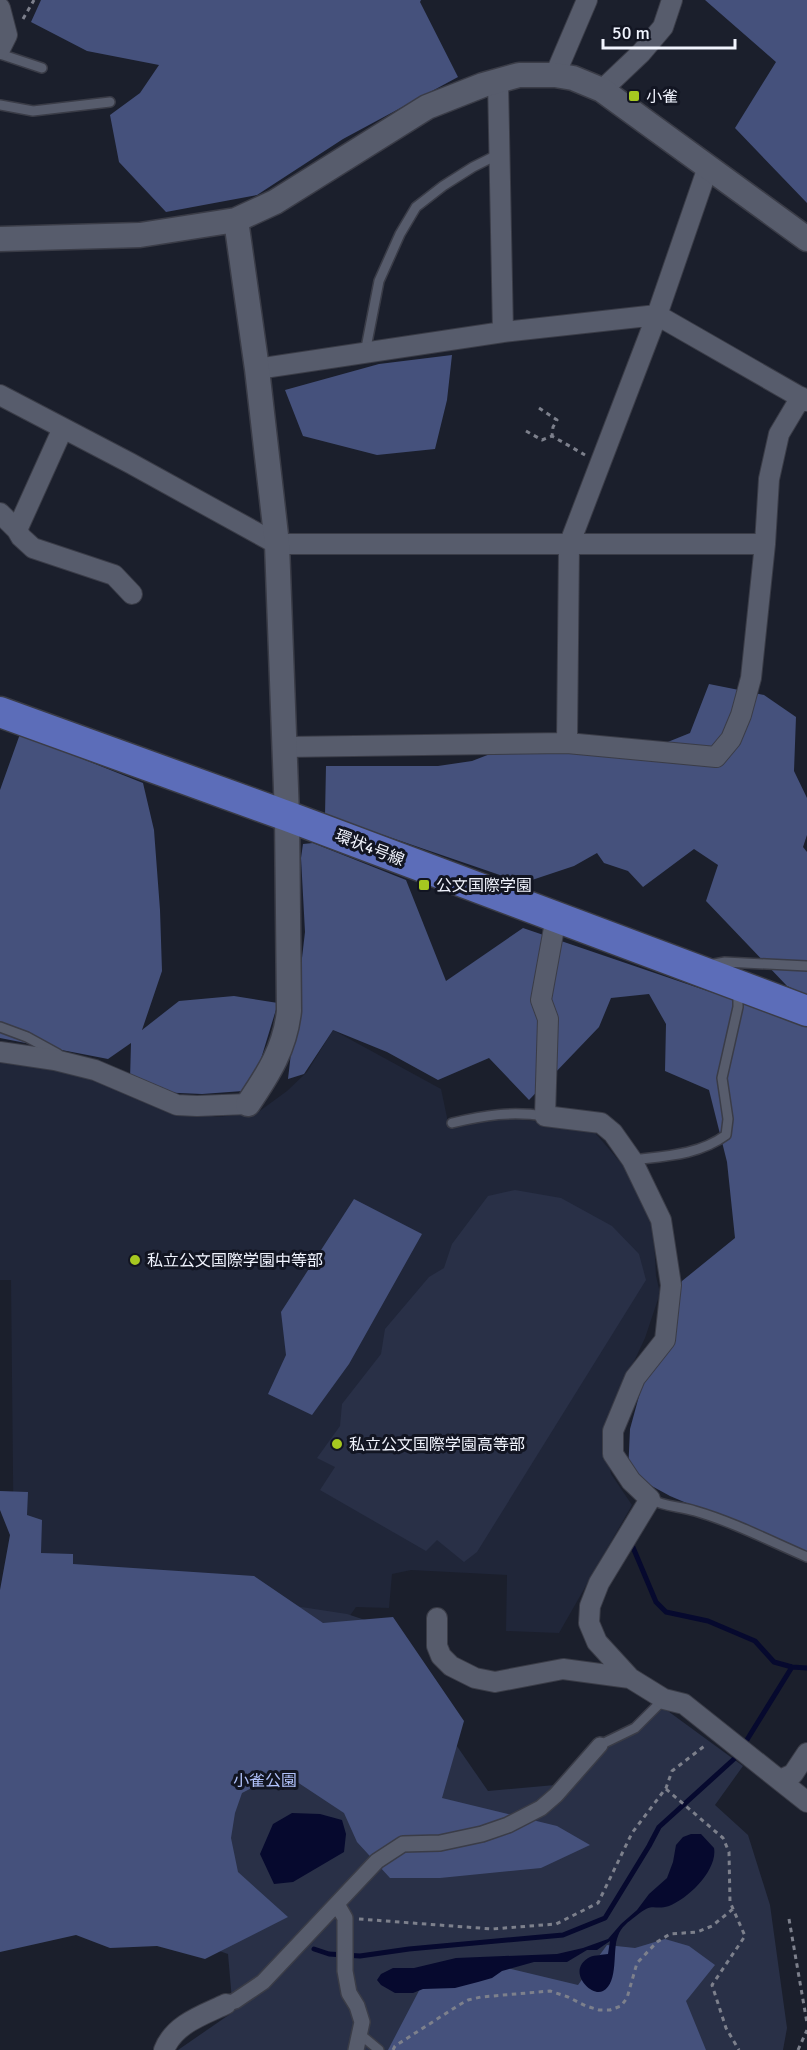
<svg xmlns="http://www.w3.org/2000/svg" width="807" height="2050" viewBox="0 0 807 2050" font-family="Signika,'Noto Sans JP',sans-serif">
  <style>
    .built { fill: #202639 }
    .green { fill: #293047 }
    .forest { fill: #45517c }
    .water { fill: #06092e }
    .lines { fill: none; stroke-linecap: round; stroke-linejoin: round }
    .stream { stroke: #06092e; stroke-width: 5 }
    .service-casing { stroke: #3a3c47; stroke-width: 12 }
    .pedestrian-casing { stroke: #3a3c47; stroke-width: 18 }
    .minor-casing { stroke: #3a3c47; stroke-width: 22 }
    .tertiary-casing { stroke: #3a3c47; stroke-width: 27 }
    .primary-casing { stroke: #3a3c47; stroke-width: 33 }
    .path { stroke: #7d808c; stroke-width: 3; stroke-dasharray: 4.5 4.5; stroke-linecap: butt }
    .service { stroke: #575c6c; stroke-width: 9 }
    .pedestrian { stroke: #575c6c; stroke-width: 15 }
    .minor { stroke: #575c6c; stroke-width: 20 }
    .tertiary { stroke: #575c6c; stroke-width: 24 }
    .primary { stroke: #5c6db9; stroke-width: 30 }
    .poi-dot { fill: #a6c820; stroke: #121522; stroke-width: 2 }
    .labels { text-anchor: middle; stroke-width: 6; stroke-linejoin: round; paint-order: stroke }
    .poi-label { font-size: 16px; fill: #f1f4fe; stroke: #121522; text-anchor: start }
    .street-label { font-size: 16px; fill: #f1f4fe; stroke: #121522 }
    .park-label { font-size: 16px; fill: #b1c2fb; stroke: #121522 }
  </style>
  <rect width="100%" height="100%" fill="#1b1f2c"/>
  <path class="built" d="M333 1030 441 1089 449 1127 469 1122 506 1118 590 1127 634 1178 653 1221 656 1276 660 1293 645 1338 609 1415 605 1442 611 1474 632 1505 559 1633 506 1631 507 1575 411 1570 392 1574 389 1608 356 1607 333 1640 14 1570 11 1280H0V1062H32L91 1076 148 1102 216 1117 257 1113 287 1091 307 1072Z"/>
  <path class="green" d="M515 1190 561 1198 612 1226 639 1254 646 1280 477 1552 464 1562 437 1540 426 1551 320 1490 335 1467 317 1458 340 1426 342 1404 381 1354 385 1329 429 1277 444 1268 452 1244 488 1196Z
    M165 1586 347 1614 371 1622 488 1791 577 1783 608 1748 661 1706 743 1766 715 1805 748 1835 770 1905 787 2028 783 2050H178L233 2012 228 1954 104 1911 0 1649Z"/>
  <path class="forest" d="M41 0H421L420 2 458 77 343 139 257 195 166 212 119 162 110 115 140 93 159 65 87 51 31 22Z
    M705 0H807V203L735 128 776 62Z
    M452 355 447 400 435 449 377 455 303 436 285 390 379 364Z
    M709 684 764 695 796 717 794 771 807 798V835L803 847 807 852V995L787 986 706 901 718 865 694 849 643 887 628 871 604 863 597 853 574 866 523 883 325 815 326 766H438L472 761 521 742 633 756 690 733Z
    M20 734 143 783 154 830 160 910 162 971 142 1030 179 1001 234 996 278 1003 257 1072 243 1091 202 1094 157 1092 130 1080 131 1043 108 1059 0 1038V790Z
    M313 843 406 880 446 981 523 928 807 1025V1554L670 1496 628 1473 630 1429 656 1334 682 1281 735 1238 727 1162 709 1090 665 1071 666 1024 649 994 611 998 599 1027 529 1100 489 1058 438 1080 387 1052 333 1030 304 1074 288 1079 305 932 301 858 303 844Z
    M354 1199 422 1234 349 1364 312 1415 268 1394 286 1355 281 1312Z
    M0 1491 28 1492 27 1515 42 1520 41 1553 73 1554V1564L254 1576 323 1623 393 1617 464 1721 442 1798 557 1826 590 1845 541 1868 440 1878H390L357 1842 344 1813 282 1772 242 1793 235 1813 231 1838 238 1872 288 1917 205 1959 157 1946 110 1948 76 1935 0 1952V1590L10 1535 0 1510Z
    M665 1939 689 1946 715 1965 686 2001 706 2050H388L423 1983 495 1965 578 1985 607 1945 635 1948Z"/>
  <path class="water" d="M292 1813 320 1814 342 1820 346 1834 344 1852 293 1882 274 1884 260 1854 273 1824Z
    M691 1834H701L714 1848C718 1870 688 1899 669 1906 653 1911 654 1901 636 1916 628 1922 621 1927 618 1936 612 1949 619 1983 603 1991 591 1998 565 1970 590 1957 595 1955 603 1955 608 1954L610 1941 597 1950H587L567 1962H534L502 1971 492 1978 478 1982 455 1988 423 1989 413 1993H395L381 1985 377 1980 381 1974 393 1968H414L456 1958 557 1954 583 1948 608 1939 621 1924 637 1910 649 1894 667 1878 673 1862 676 1845 683 1837Z"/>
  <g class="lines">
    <path class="stream" d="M632 1545 656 1602 666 1612 708 1621 755 1641 774 1662 792 1667 807 1668
      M745 1743 792 1667
      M314 1949 329 1954 360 1956 409 1949 563 1935 605 1918 649 1846 659 1827 734 1759"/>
    <g class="service-casing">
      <path id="service" d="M0 54 42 68
        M0 105 33 111 110 102
        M365 353 379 281 400 234 416 207 443 186 473 167 499 154
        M709 965 725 962 807 966
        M0 1027 27 1037 58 1054
        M452 1123C485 1115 511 1111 545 1116
        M632 1160C665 1156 699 1155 726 1135L728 1119 722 1078 738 1007V990
        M650 1499C665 1507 679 1506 695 1511 733 1522 770 1541 807 1557
        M600 1745 635 1728 664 1699
        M361 2035 379 2050"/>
    </g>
    <g class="pedestrian-casing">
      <path id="pedestrian" d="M337 1904 345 1918V1971L349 1993 357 2006 362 2022 356 2050
        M226 2004 235 2001 263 1982 377 1861 403 1844 440 1843 482 1834 508 1825 541 1808 556 1795 600 1745"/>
    </g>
    <g class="minor-casing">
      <path id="minor" d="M0 8 7 35 0 49
        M555 75 587 0
        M498 81 503 332
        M602 90 641 53 663 27 672 0
        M257 369 503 332 657 315 807 401
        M0 395 130 463 277 544H765
        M0 513 17 530 21 537 33 548 114 575 132 594
        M17 530 63 428
        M567 743 569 545 657 315 708 167
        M285 747 567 743 716 757 731 739 741 715 751 678 765 544 769 479 779 434 801 397
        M556 917 541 1000 548 1019 545 1116 601 1123 613 1133 632 1160 661 1220 671 1285 665 1340 635 1378 613 1431V1454L631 1481 650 1499 599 1583 590 1606 589 1623 597 1642 630 1678 664 1699 684 1704 807 1802
        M0 1052 55 1060 95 1070 177 1105 197 1106 248 1104
        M437 1618V1646L441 1656 451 1666 475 1678 495 1682 563 1669 630 1678
        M780 1780 793 1774 807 1753
        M164 2050C174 2024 203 2015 226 2004"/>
    </g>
    <g class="tertiary-casing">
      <path id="tertiary" d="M236 220 257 369 277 544 287 816 289 1011C285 1048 269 1073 248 1104
        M0 239 140 235 236 220 275 202 427 107 483 85 519 75H555L573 78 602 90 807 239"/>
    </g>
    <g class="primary-casing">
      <path id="primary" d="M0 712 287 816 807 1011"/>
    </g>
    <path class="path" d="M23 19 34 0
      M539 408 557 420 553 427 552 436
      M526 431 542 440 552 436 585 455
      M666 1789 723 1838 729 1852 730 1902 745 1936 712 1985 726 2028 739 2050
      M359 1919 492 1929 556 1924 598 1903 632 1833 666 1788 672 1771 707 1744
      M789 1919 807 2023
      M393 2050 395 2046 459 2005 468 2000 481 1997 550 1991 568 1997 586 2006 599 2010H610L621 2006 627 1998 637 1963 657 1942 670 1934 697 1932 712 1926 733 1909
      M798 2050 807 2030"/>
    <use href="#service" class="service"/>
    <use href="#pedestrian" class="pedestrian"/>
    <use href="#minor" class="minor"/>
    <use href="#tertiary" class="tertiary"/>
    <use href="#primary" class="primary"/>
  </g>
  <g class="poi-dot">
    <rect x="628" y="90" width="12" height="12" rx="3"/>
    <rect x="418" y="879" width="12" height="12" rx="3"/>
    <circle cx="135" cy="1260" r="6"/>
    <circle cx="337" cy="1444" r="6"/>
  </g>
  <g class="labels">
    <g class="poi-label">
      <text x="646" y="102">小雀</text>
      <text x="436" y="891">公文国際学園</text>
      <text x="147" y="1266">私立公文国際学園中等部</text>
      <text x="349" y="1450">私立公文国際学園高等部</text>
    </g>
    <g class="street-label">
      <text transform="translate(370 847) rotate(21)" y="6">環状4号線</text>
    </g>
    <g class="park-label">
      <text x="265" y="1786">小雀公園</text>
    </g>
  </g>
  <path d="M603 39v9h132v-9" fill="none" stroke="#f1f4fe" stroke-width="3"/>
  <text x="612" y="39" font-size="18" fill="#f1f4fe" stroke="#121522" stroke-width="4.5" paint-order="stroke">50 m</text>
</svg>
